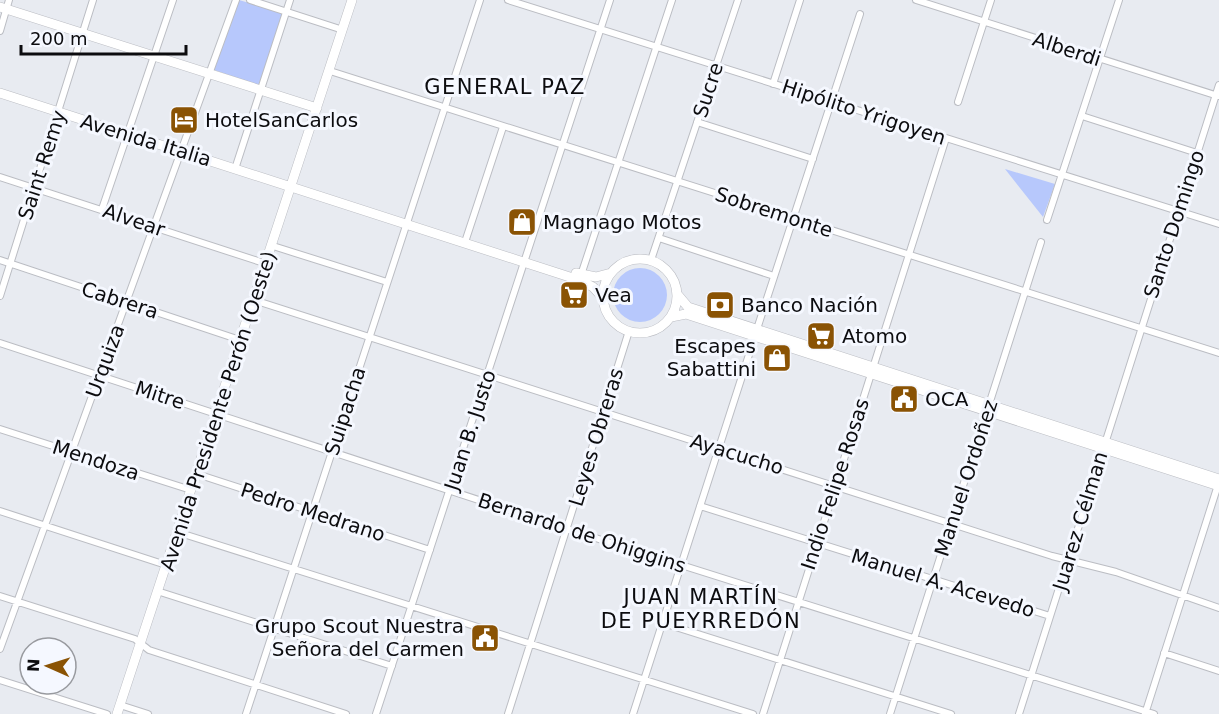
<svg xmlns="http://www.w3.org/2000/svg" width="1219" height="714" viewBox="0 0 1219 714" font-family="'DejaVu Sans',sans-serif">
  <style>
    .green { fill: #b7c8fc }
    .lines { fill: none; stroke-linecap: round; stroke-linejoin: round }
    .minor-casing { stroke: #bbbdc3; stroke-width: 8 }
    .secondary-casing { stroke: #bbbdc3; stroke-width: 10 }
    .minor { stroke: #fff; stroke-width: 6 }
    .secondary { stroke: #fff; stroke-width: 9 }
    .labels { text-anchor: middle; stroke-width: 6; stroke-linejoin: round; paint-order: stroke }
    .street-label { font-size: 20px; fill: #0c0c0f; stroke: #f5f8ff }
    .poi-label { font-size: 20px; fill: #0c0c0f; stroke: #f5f8ff; text-anchor: start }
    .neighbourhood-label { font-size: 21px; letter-spacing: 1.5px; fill: #0c0c0f; stroke: #f5f8ff }
  </style>
  <rect width="100%" height="100%" fill="#e8ebf1"/>
  <path class="green" d="M239 0 283 13 260 86 214 70Z
    M1005 169 1055 184 1043 217Z
    M613 295a27 27 0 1 1 54 0a27 27 0 1 1-54 0Z"/>
  <g class="lines">
    <g class="minor-casing">
      <path id="minor" d="M250 0 343 30
        M508 0 1219 224
        M916 0 1218 96
        M0 31 9 0
        M330 71 1219 353
        M773 84 800 0
        M958 102 991 0
        M1082 116 1197 153
        M697 122 813 159
        M235 169 290 0
        M0 177 267 264
        M102 209 173 0
        M1047 220 1119 0
        M659 238 774 276
        M466 239 503 127
        M273 246 387 282
        M0 260 240 340
        M651 260 738 0
        M581 275 672 0
        M0 296 93 0
        M254 300 1052 556 1116 572 1219 608
        M757 329 860 14
        M0 343 567 529 1154 714
        M0 429 191 490
        M197 474 430 550
        M700 506 1050 616
        M0 511 166 565
        M177 532 753 714
        M157 591 392 666
        M0 596 135 639 149 650 346 714
        M663 623 951 714
        M0 649 236 0
        M1164 653 1219 671
        M0 680 107 714
        M120 705 148 714
        M246 714 480 0
        M376 714 610 0
        M508 714 629 331
        M633 714 755 336
        M763 714 946 138
        M890 714 1041 242
        M1019 714 1219 85
        M1145 714 1218 485"/>
    </g>
    <g class="secondary-casing">
      <path id="secondary" d="M0 7 317 108
        M0 93 579 280 593 287 604 299
        M603 296a37 37 0 1 1 74 0a37 37 0 1 1-74 0Z
        M576 273 596 277 611 273
        M677 294 688 307 1219 479
        M671 317 686 314 1219 486
        M117 714 352 0"/>
    </g>
    <use href="#minor" class="minor"/>
    <use href="#secondary" class="secondary"/>
  </g>
  <defs>
    <g id="hotel-square" transform="scale(1.5)"><rect x="-9" y="-9" width="18" height="18" rx="4" fill="#8a5304" stroke="#f5f8ff"/><path d="M-6-4.5h1.5V1H6V5H4.5V3h-9V5H-6ZM-4 0a1.8 1.8 0 1 1 3.6 0ZM.5 0V-2.5h3Q6-2.5 6 0Z" fill="#fff"/></g>
    <g id="shop-square" transform="scale(1.5)"><rect x="-9" y="-9" width="18" height="18" rx="4" fill="#8a5304" stroke="#f5f8ff"/><path d="M-5-2.5h2.3a2.7 3.5 0 0 1 5.4 0H5L5.5 6h-11ZM-1.5-2.5h3a1.5 2.3 0 0 0-3 0Z" fill="#fff"/></g>
    <g id="supermarket-square" transform="scale(1.5)"><rect x="-9" y="-9" width="18" height="18" rx="4" fill="#8a5304" stroke="#f5f8ff"/><path d="M-6-5.5h2.5l.6 2H6L4.5 2H-2.5L-4.4-4H-6ZM-1.5 3.2a1.3 1.3 0 1 0 .1 0ZM3 3.2a1.3 1.3 0 1 0 .1 0Z" fill="#fff"/></g>
    <g id="bank-square" transform="scale(1.5)"><rect x="-9" y="-9" width="18" height="18" rx="4" fill="#8a5304" stroke="#f5f8ff"/><path d="M-6-4H6V4H-6ZM0-2.3a2.3 2.3 0 1 0 0 4.6a2.3 2.3 0 1 0 0-4.6Z" fill="#fff"/></g>
    <g id="civic-square" transform="scale(1.5)"><rect x="-9" y="-9" width="18" height="18" rx="4" fill="#8a5304" stroke="#f5f8ff"/><path d="M-.6-6.5H3V-4.5H.6V-3L4-1V1h2V6H-6V1h2V-1L-.6-3ZM-1.2 2.5V6h2.4V2.5Z" fill="#fff"/></g>
  </defs>
  <g fill-rule="evenodd">
    <use href="#hotel-square" x="184" y="120"/>
    <use href="#shop-square" x="522" y="222"/>
    <use href="#supermarket-square" x="574" y="295"/>
    <use href="#bank-square" x="720" y="305"/>
    <use href="#supermarket-square" x="821" y="336"/>
    <use href="#shop-square" x="777" y="358"/>
    <use href="#civic-square" x="904" y="399"/>
    <use href="#civic-square" x="485" y="638"/>
  </g>
  <g class="labels">
    <g class="street-label">
      <text transform="translate(1067 49) rotate(18)" y="7">Alberdi</text>
      <text transform="translate(708 90) rotate(-72)" y="7">Sucre</text>
      <text transform="translate(864 112) rotate(18)" y="7">Hipólito Yrigoyen</text>
      <text transform="translate(146 140) rotate(17)" y="7">Avenida Italia</text>
      <text transform="translate(42 165) rotate(-72)" y="7">Saint Remy</text>
      <text transform="translate(774 212) rotate(18)" y="7">Sobremonte</text>
      <text transform="translate(134 220) rotate(19)" y="7">Alvear</text>
      <text transform="translate(1174 224) rotate(-72)" y="7">Santo Domingo</text>
      <text transform="translate(120 300) rotate(18)" y="7">Cabrera</text>
      <text transform="translate(105 361) rotate(-70)" y="7">Urquiza</text>
      <text transform="translate(160 395) rotate(18)" y="7">Mitre</text>
      <text transform="translate(218 411) rotate(-72)" y="7">Avenida Presidente Perón (Oeste)</text>
      <text transform="translate(345 411) rotate(-72)" y="7">Suipacha</text>
      <text transform="translate(470 430) rotate(-72)" y="7">Juan B. Justo</text>
      <text transform="translate(596 437) rotate(-73)" y="7">Leyes Obreras</text>
      <text transform="translate(737 454) rotate(17)" y="7">Ayacucho</text>
      <text transform="translate(96 460) rotate(18)" y="7">Mendoza</text>
      <text transform="translate(966 478) rotate(-72)" y="7">Manuel Ordoñez</text>
      <text transform="translate(835 484) rotate(-72)" y="7">Indio Felipe Rosas</text>
      <text transform="translate(313 512) rotate(18)" y="7">Pedro Medrano</text>
      <text transform="translate(1080 521) rotate(-73)" y="7">Juarez Célman</text>
      <text transform="translate(582 533) rotate(18)" y="7">Bernardo de Ohiggins</text>
      <text transform="translate(943 583) rotate(17)" y="7">Manuel A. Acevedo</text>
    </g>
    <g class="poi-label">
      <text x="205" y="127">HotelSanCarlos</text>
      <text x="543" y="229">Magnago Motos</text>
      <text x="595" y="302">Vea</text>
      <text x="741" y="312">Banco Nación</text>
      <text x="842" y="343">Atomo</text>
      <text x="756" y="353" text-anchor="end">Escapes<tspan x="756" dy="23">Sabattini</tspan></text>
      <text x="925" y="406">OCA</text>
      <text x="464" y="633" text-anchor="end">Grupo Scout Nuestra<tspan x="464" dy="23">Señora del Carmen</tspan></text>
    </g>
    <g class="neighbourhood-label">
      <text x="505" y="94">GENERAL PAZ</text>
      <text x="701" y="604">JUAN MARTÍN<tspan x="701" dy="24">DE PUEYRREDÓN</tspan></text>
    </g>
  </g>
  <g transform="translate(48 666) rotate(273)"><circle r="28" fill="#f5f8ff" stroke="#989a9f" stroke-width="1.5"/>
  <path d="M0-4.5L10 22L0 15L-10 22Z" fill="#8a5304"/>
  <text y="-9" font-size="16" font-weight="bold" text-anchor="middle" fill="#0c0c0f">N</text>
  </g>
  <path d="M21 45v9h165v-9" fill="none" stroke="#0c0c0f" stroke-width="3"/>
  <text x="30" y="45" font-size="18" fill="#0c0c0f" stroke="#f5f8ff" stroke-width="4.5" paint-order="stroke">200 m</text>
</svg>
